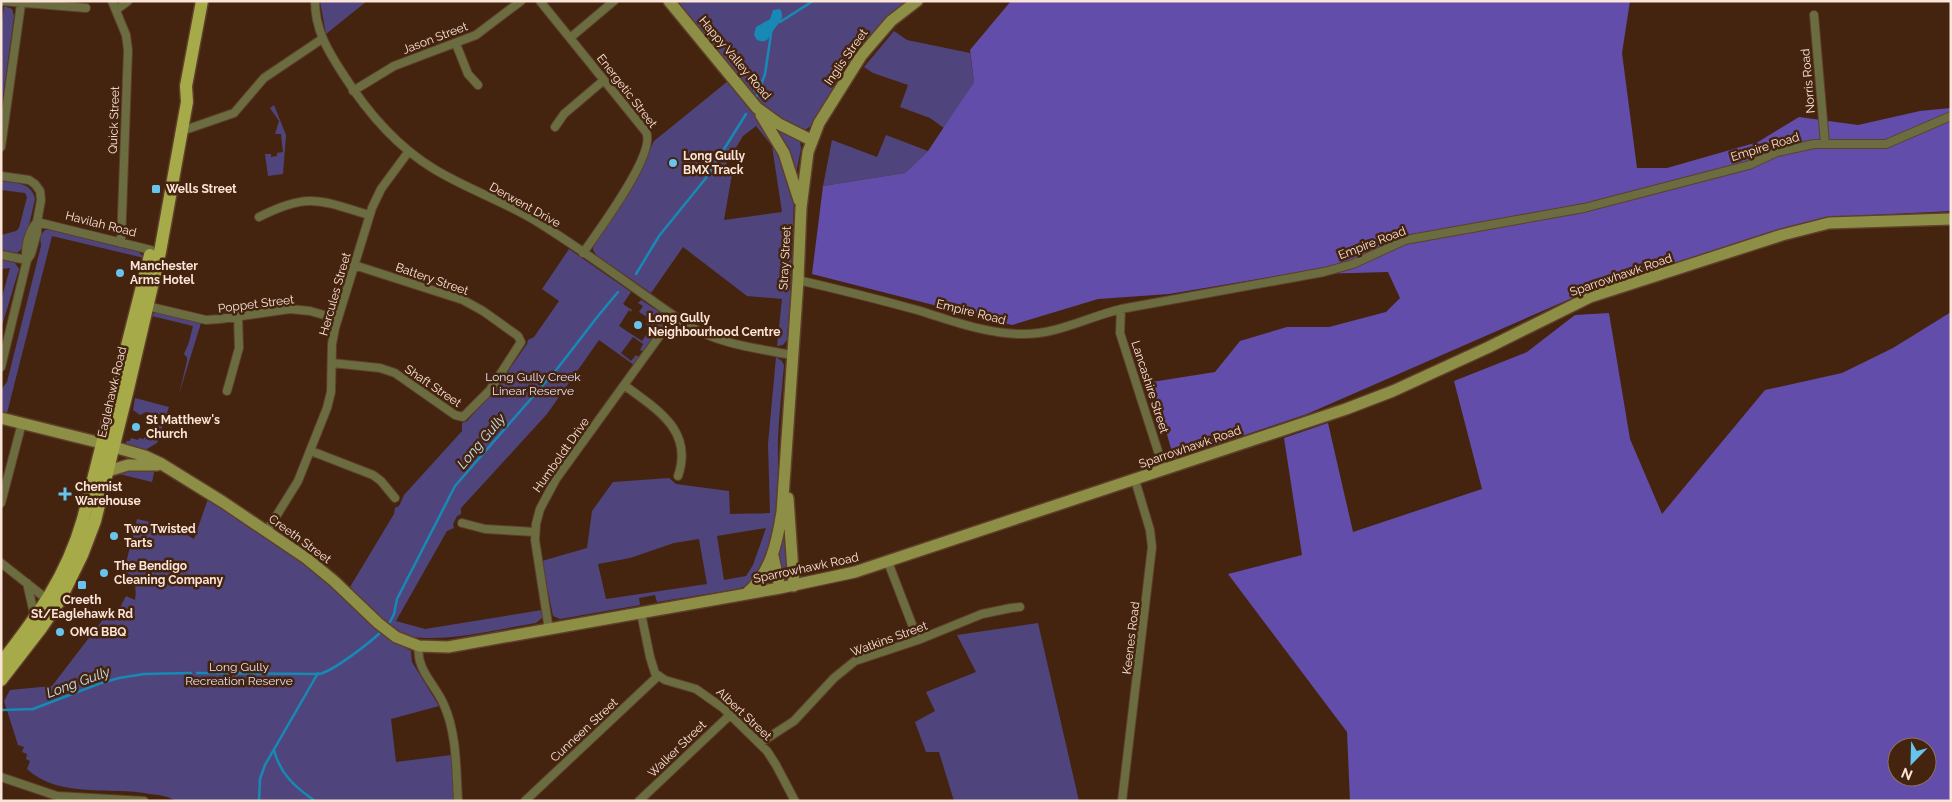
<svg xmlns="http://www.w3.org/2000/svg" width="1952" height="802" viewBox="0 0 1952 802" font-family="Raleway,sans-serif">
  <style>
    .green { fill: #4f457c; fill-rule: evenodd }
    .forest { fill: #624eaa; fill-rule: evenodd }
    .water { fill: #1789b4 }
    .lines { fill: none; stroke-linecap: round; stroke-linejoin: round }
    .stream { stroke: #1789b4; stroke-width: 2.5 }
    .street-casing { stroke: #5e3f2b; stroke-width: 10 }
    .secondary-casing { stroke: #5e3f2b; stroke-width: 14 }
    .primary-casing { stroke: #5e3f2b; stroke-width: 15 }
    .street { stroke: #6b6c40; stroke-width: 8 }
    .secondary { stroke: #8d8f46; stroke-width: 11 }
    .primary { stroke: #a7aa49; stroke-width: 12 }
    .poi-dot { fill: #67c4ef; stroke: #45240f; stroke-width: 2 }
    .labels { text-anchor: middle; stroke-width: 5; stroke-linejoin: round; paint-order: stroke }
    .street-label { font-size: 12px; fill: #fbe4d8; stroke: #45240f }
    .poi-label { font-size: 12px; font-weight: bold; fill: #fbe4d8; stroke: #45240f; text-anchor: start }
    .park-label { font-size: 12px; fill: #e2e0f9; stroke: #45240f }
    .water-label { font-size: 14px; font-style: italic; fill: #c7e2f0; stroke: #45240f }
  </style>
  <rect width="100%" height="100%" fill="#45240f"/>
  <path class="green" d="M320 1H367L326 34Z
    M674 1H907C864 34 838 79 812 125L804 131 791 126 759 103Z
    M4 6 12 9 14 16 1 111V30Z
    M894 31 907 40 970 53 974 82 944 128 930 118 900 107 908 85 873 73 864 67Z
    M728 81 775 141 794 199 790 300 787 340 783 345 777 346 782 299 747 296 683 247 651 293 596 255 593 250 594 244 628 194 654 141ZM756 126 772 146 782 212 724 220 732 174 719 176 743 136Z
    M274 105 286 135 283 174 268 176 265 154H271V157L277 156V153L283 152 281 134H275L279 121 270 108Z
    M775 128 800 142 801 148 796 174Z
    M886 135 928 151 905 173 823 186 832 140 877 157Z
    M1 181C15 183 32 182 35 199L24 247 17 253 1 250V235L16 231 19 228 27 197 25 193 1 190Z
    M45 230H50L139 252 144 258 52 236 7 413 1 411V390L7 382 41 246 40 236Z
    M569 249 631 292 623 304 632 310 631 312 629 310 619 326 642 341 649 331 647 329 649 326 646 324 649 321 646 319 647 317 639 312 643 306 638 303 641 300 663 314C668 326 651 342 644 352L640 350 643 344 633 337 621 353 631 361 636 355 639 357 634 365 599 340 547 414 461 508V514L457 516 453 524 454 528 447 531 396 621 425 629 542 610V618L536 623C503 628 430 647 400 633 382 625 363 601 350 587L394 514 395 508 399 506 404 495 462 431V423L467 421 495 390 527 344 528 340 534 337 559 301 542 289Z
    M1 260 15 263 19 269 1 329V301L10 268 1 269Z
    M154 313H159L201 323 179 394 187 361V357L184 354 189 342 193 326 152 316Z
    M776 357 782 361 784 365C782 389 779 414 778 438 777 476 785 574 738 589L657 602 655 595 639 598 640 605 560 619 553 616 542 561 587 548 592 511 613 482 669 478 676 484 729 491 730 514 770 513 768 444ZM766 528 753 565 746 576 724 580 717 536ZM699 539 707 584 606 599 598 564 630 558 674 543Z
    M135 398 169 407 157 443 145 450 125 444 127 441H130L131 438 138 440 139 438 144 439 145 436 151 438 154 427H157L158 423 154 421V414L146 412 140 415 133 410Z
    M155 468 152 482 115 473 119 470Z
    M208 499C245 522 283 544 317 572 349 597 376 630 411 651L412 662 439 706 391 719 396 762 451 755 454 801H176C168 796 159 795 150 794 111 786 59 799 27 769L30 761 26 759 27 754 22 752 24 747 18 745 4 701 10 690 52 686 108 613H117L126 596 135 600C137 589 135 576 124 571L137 519 173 527 194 539Z
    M785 523 787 579 784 581 776 563Z
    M1038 623 1079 801H954L939 752H926L915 722 935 711 926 692 976 672 957 635Z"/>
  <path class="forest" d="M1011 1H1630L1622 53 1637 168H1667L1758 142 1799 117 1858 125 1920 111 1951 108V211L1832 217 1586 292 1307 414 1174 459 1152 382 1215 372 1240 341 1287 327H1329L1386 312 1400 298 1388 272 1282 275 1169 294 1098 299 1012 325 812 274 823 186 905 173 928 151 974 82 970 50Z
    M1951 312V801H1350L1347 732 1228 574 1302 555 1284 438 1328 423 1353 532 1482 489 1454 381 1527 352 1575 315 1609 313 1630 439 1662 514 1765 390 1842 373 1893 348ZM1897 747H1927V777H1897Z"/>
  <path class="water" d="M780 9C786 19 778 23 773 31 769 38 767 44 757 40L754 35 756 27 770 19 773 10Z"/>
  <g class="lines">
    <path class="stream" d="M780 22 813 1
      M757 96 765 74 771 34
      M636 274 659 236 706 178 746 114
      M390 622 394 614 397 599 455 486 557 369 598 316 618 292
      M197 673 320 674C336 669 368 644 381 632
      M1 710 33 709 101 683 119 678 144 674 191 673
      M274 750C280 774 295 787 315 801
      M259 801 260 779 265 765 318 673"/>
    <g class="street-casing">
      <path id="street" d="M1 1 86 8
        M112 1 126 35 128 50 121 243
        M315 1C315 30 328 51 343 74 367 112 396 146 434 169 467 189 503 201 536 221 588 253 636 290 686 324 718 344 755 348 792 355
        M540 1 646 132C657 153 597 233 583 253
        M116 10 128 1
        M1814 15 1825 144
        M570 38 614 1
        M456 44 468 74 478 85
        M353 91 394 66 476 35 521 1
        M555 127 564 114 604 80
        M182 131 234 113 264 78 322 39
        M1 147 21 4
        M1 176 29 180 35 184 40 191 41 200 37 222V233L31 254 27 260 1 367
        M259 217C308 192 320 200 369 215
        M37 222 151 250
        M1 255 27 260
        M27 260C24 249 29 230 37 222
        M798 280C837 289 877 299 917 310 950 320 986 334 1021 334 1056 335 1088 317 1121 309L1324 272 1353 264 1405 240 1584 208 1749 165 1777 152 1814 144H1886L1951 116
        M147 306 206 320 220 319 290 309 310 311 338 319
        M1121 309 1120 333 1164 470
        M332 363 380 368 395 373 455 415 463 417 490 390 521 342 518 336 483 311 463 300 354 265
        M624 385C656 409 694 430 678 476
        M227 391 239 348 238 316
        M311 451 373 475 381 481 395 498
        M1 503 22 423
        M462 523 485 529 535 532
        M267 531 298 481 327 408 331 392 332 344 335 328 372 208 381 189 409 151
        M888 562 918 640
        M1 563 48 600
        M27 583 35 618
        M641 613 650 657 655 673 665 680 696 689 723 708 767 751 776 765 795 801
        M549 630 535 540 536 524 540 509 556 479 674 316
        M419 646C415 669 436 685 444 705 457 734 456 769 458 801
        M760 743 794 721 834 678 855 661 918 640 982 614 1011 608 1020 607
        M1 777 57 796 144 801
        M525 801 658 676
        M639 801 730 715
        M1122 801 1152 547 1150 530 1135 480"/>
    </g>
    <g class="secondary-casing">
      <path id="secondary" d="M669 1 757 108 779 124 811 140
        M761 115 784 153 799 200
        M1 418 101 443
        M114 447 145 456 160 463 223 502 306 558 334 581 378 623 396 637 419 646 448 647 780 588 855 572 1346 409 1393 391 1489 347 1590 297 1782 235 1829 223 1951 219
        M108 471 128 465H157
        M788 498 794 586
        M773 556 780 588
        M746 594C771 573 777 543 782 512L798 280 801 208 808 152 819 123 861 56 891 21 917 1"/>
    </g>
    <g class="primary-casing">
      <path id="primary" d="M1 663C38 615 66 578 83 519L150 255
        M1 680 42 627 60 600 82 555 95 521 128 389 160 252 187 102 186 86 202 1"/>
    </g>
    <use href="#street" class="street"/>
    <use href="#secondary" class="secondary"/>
    <use href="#primary" class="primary"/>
  </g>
  <g class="poi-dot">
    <circle cx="673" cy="163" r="5"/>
    <rect x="151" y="184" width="10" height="10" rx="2.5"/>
    <circle cx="120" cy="273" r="5"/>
    <circle cx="638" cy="325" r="5"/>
    <circle cx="136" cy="427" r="5"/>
    <path d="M62.5 486.5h5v5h5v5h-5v5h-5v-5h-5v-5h5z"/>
    <circle cx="114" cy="536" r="5"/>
    <circle cx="104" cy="573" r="5"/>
    <rect x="77" y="580" width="10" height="10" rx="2.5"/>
    <circle cx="60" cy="632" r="5"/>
  </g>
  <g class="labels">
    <g class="street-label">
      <text transform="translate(435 38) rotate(-21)" y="4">Jason Street</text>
      <text transform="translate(846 57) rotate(-55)" y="4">Inglis Street</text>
      <text transform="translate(735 58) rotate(50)" y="4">Happy Valley Road</text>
      <text transform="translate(1808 81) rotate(-95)" y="4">Norris Road</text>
      <text transform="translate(627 91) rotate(52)" y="4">Energetic Street</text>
      <text transform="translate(114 120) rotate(-88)" y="4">Quick Street</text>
      <text transform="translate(1765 147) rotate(-17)" y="4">Empire Road</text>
      <text transform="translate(525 205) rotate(29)" y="4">Derwent Drive</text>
      <text transform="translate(101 224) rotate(14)" y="4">Havilah Road</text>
      <text transform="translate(1372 243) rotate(-21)" y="4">Empire Road</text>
      <text transform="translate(785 258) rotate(-87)" y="4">Stray Street</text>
      <text transform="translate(1621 275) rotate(-19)" y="4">Sparrowhawk Road</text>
      <text transform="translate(432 279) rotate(19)" y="4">Battery Street</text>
      <text transform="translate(335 294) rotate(-74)" y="4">Hercules Street</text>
      <text transform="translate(256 304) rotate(-7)" y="4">Poppet Street</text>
      <text transform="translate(971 312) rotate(14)" y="4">Empire Road</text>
      <text transform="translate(433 386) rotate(34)" y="4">Shaft Street</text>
      <text transform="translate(1150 387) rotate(72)" y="4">Lancashire Street</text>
      <text transform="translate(112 392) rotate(-77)" y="4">Eaglehawk Road</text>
      <text transform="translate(1190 447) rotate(-19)" y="4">Sparrowhawk Road</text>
      <text transform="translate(561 455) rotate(-55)" y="4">Humboldt Drive</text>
      <text transform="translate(300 539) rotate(36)" y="4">Creeth Street</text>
      <text transform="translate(806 568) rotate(-12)" y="4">Sparrowhawk Road</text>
      <text transform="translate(1131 638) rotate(-83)" y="4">Keenes Road</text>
      <text transform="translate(889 639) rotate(-20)" y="4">Watkins Street</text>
      <text transform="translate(744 714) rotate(43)" y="4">Albert Street</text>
      <text transform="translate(584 730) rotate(-43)" y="4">Cunneen Street</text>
      <text transform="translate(677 749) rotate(-44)" y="4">Walker Street</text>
    </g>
    <g class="poi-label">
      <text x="683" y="160">Long Gully<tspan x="683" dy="14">BMX Track</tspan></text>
      <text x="166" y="193">Wells Street</text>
      <text x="130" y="270">Manchester<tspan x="130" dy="14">Arms Hotel</tspan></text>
      <text x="648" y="322">Long Gully<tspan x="648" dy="14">Neighbourhood Centre</tspan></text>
      <text x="146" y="424">St Matthew's<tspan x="146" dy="14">Church</tspan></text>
      <text x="75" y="491">Chemist<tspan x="75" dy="14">Warehouse</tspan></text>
      <text x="124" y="533">Two Twisted<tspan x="124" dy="14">Tarts</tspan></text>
      <text x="114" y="570">The Bendigo<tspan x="114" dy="14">Cleaning Company</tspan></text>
      <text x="82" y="604" text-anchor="middle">Creeth<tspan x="82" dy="14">St/Eaglehawk Rd</tspan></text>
      <text x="70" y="636">OMG BBQ</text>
    </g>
    <g class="park-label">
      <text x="533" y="381">Long Gully Creek<tspan x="533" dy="14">Linear Reserve</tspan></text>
      <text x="239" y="671">Long Gully<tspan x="239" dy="14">Recreation Reserve</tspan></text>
    </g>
    <g class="water-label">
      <text transform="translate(481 441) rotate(-50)" y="5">Long Gully</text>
      <text transform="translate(78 682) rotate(-20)" y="5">Long Gully</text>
    </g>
  </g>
  <rect width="1952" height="802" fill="none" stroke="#fbe4d8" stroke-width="5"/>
  <g transform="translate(1912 762) rotate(203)"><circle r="24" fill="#45240f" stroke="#8e715f"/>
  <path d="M0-4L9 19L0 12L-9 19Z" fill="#67c4ef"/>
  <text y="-8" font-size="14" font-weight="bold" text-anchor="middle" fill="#fbe4d8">N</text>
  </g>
</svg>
